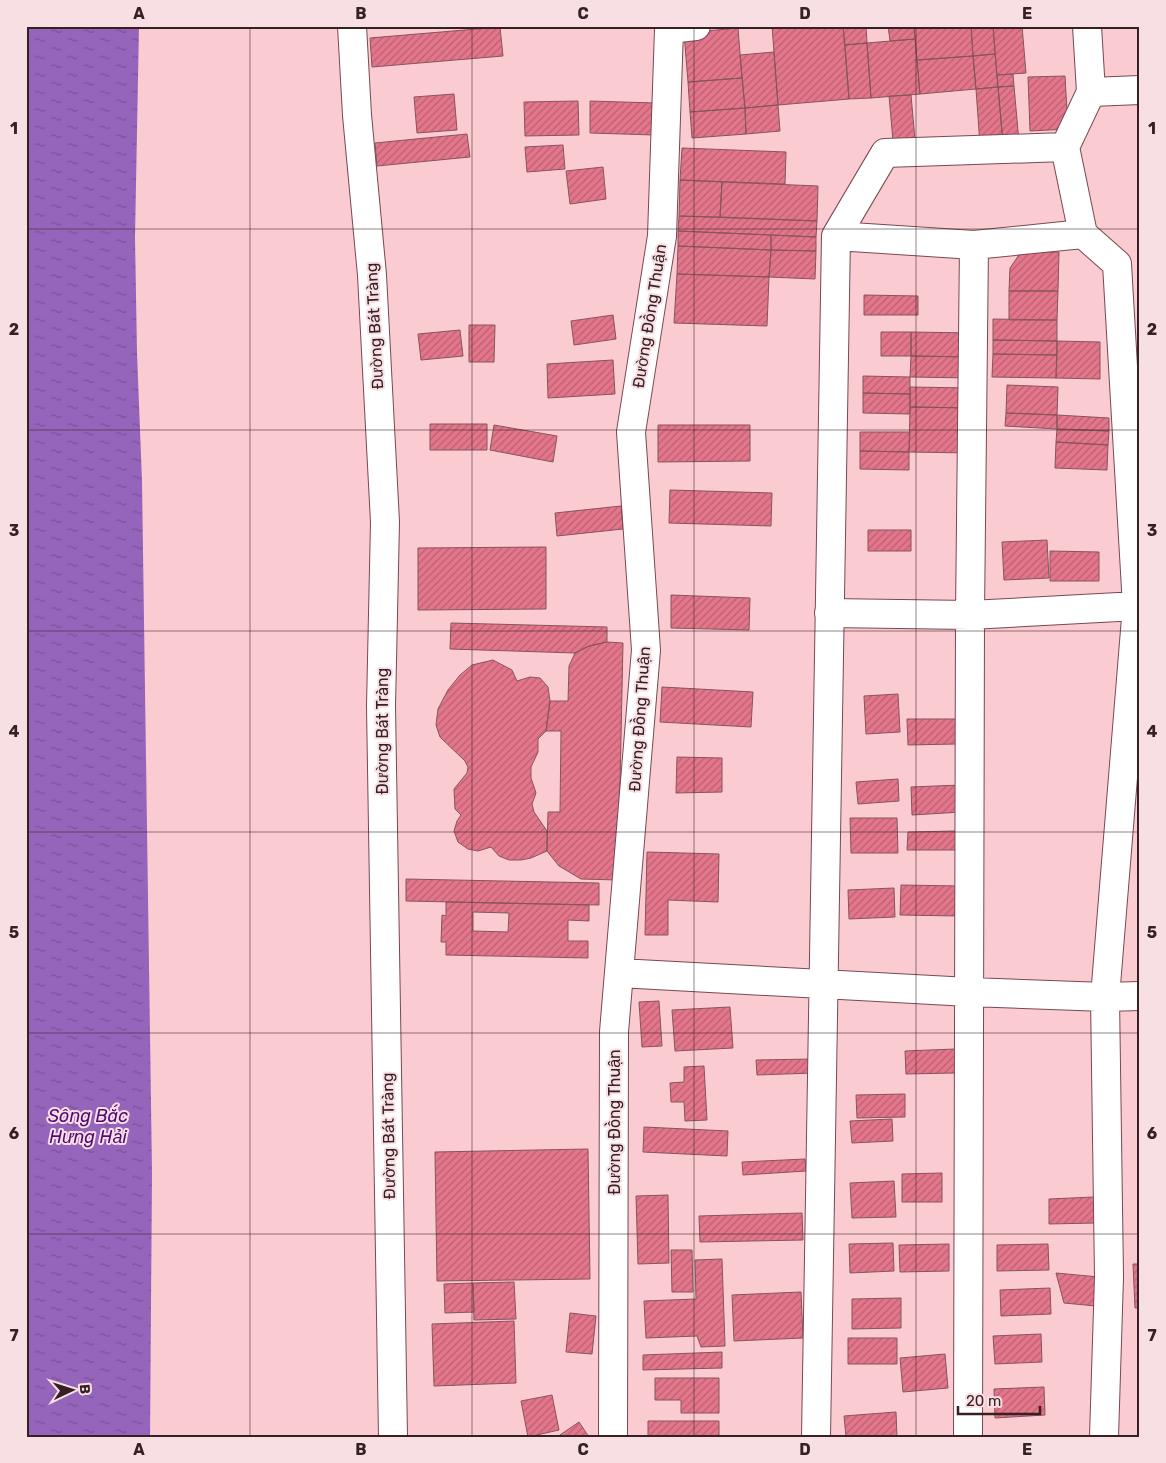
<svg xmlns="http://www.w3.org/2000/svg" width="1166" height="1463" viewBox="0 0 1166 1463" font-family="Rubik,sans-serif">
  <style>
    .water { fill: url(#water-ripples) }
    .building { fill: url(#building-hatch); stroke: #87545d; fill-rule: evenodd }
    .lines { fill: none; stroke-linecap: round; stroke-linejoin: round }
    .minor-casing { stroke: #7a4851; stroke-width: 30 }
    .tertiary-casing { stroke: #7a4851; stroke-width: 30 }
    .minor { stroke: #fff; stroke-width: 28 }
    .tertiary { stroke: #fff; stroke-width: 28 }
    .grid { fill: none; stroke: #362023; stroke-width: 1; stroke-opacity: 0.55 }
    .labels { text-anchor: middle; stroke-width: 4; stroke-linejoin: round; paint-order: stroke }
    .street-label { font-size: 16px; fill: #362023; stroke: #f8dfe3 }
    .water-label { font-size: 18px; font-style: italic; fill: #510778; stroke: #f8dfe3 }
    .neatline { fill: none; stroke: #362023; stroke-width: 2 }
    .grid-label { font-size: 16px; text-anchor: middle; font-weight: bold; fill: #362023 }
  </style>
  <defs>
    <pattern id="water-ripples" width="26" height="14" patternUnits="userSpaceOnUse" patternTransform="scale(1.25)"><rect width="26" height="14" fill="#9564bb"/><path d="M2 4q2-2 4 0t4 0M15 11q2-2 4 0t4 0" fill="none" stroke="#7a5298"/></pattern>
    <pattern id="building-hatch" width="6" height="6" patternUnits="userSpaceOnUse" patternTransform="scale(1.25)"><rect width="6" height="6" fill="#e4768b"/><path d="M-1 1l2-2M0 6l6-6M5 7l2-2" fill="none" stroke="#ba6071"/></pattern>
  </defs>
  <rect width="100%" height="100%" fill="#fbcbd2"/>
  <path class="water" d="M26 26H139L135 237 137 353 142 481 152 1173 150 1437H26Z"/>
  <path class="building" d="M772 26H843L849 99 778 105Z
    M843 26H866L867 43 845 45Z
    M888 26H914L915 39 890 41Z
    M914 26H971L973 56 917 60Z
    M971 26H993L995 54 973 56Z
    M993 26H1022L1026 73 997 75Z
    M500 27 503 56 372 67 370 38Z
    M738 28 742 78 688 82 684 33Z
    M915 39 920 94 871 98 867 43Z
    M867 43 871 98 849 99 845 45Z
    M774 52 778 105 745 108 740 55Z
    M995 54 998 87 976 89 973 56Z
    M973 56 976 89 920 94 917 60Z
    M1013 74 1014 86 998 87 997 75Z
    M1065 76 1068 129 1030 131 1028 77Z
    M742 78 745 108 690 112 688 82Z
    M1014 86 1019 142 1003 143 998 87Z
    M998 87 1003 143 980 145 976 89Z
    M454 94 457 130 417 133 414 97Z
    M911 95 915 140 893 141 889 96Z
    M578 101 579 135 525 136 524 102Z
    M590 101 655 103 654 135 590 133Z
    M778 105 780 131 746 134 745 108Z
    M745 108 746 134 692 138 690 112Z
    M467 134 470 157 377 166 375 143Z
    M563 145 565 169 527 172 525 147Z
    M682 148 786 152 785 184 680 180Z
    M603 167 606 199 570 204 566 171Z
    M680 180 722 182 720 217 679 216Z
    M722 182 818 186 817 221 720 217Z
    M679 216 817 221 816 237 678 231Z
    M678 231 771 235V250L678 246Z
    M771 235 816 237V251L771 250Z
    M678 246 771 250 769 277 677 274Z
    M771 250 816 251 815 279 769 277Z
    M1021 252H1059L1058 291H1009L1010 268Z
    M677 274 769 277 767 326 674 323Z
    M1009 291H1058L1057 320H1009Z
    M864 295 918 296V315H864Z
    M613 315 616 339 574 345 571 321Z
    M993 319 1057 320V341L993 340Z
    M469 325H495L494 362H469Z
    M460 330 463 356 421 360 418 334Z
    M881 332H911V356H881Z
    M911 332 972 333V357L911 356Z
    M993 340 1057 341V355L993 354Z
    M1057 341 1100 342V379L1056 378Z
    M993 354 1057 355 1056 378 992 377Z
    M911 356 972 357 971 378 910 377Z
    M613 360 615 394 548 398 547 364Z
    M863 376 910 377V394L863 393Z
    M1007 385 1058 387 1057 415 1006 413Z
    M910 387 971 388V408L910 407Z
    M863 393 910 394V414L863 413Z
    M910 407 971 408 970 453 909 452Z
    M1006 413 1057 415V429L1005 426Z
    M1057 415 1109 418V431L1057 429Z
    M430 424H487V450H430Z
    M494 425 557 436 553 462 490 450Z
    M658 425H750V461L658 462Z
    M1057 429 1109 431 1108 445 1056 442Z
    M860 432H910L909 452 860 451Z
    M1056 442 1108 445 1107 470 1055 468Z
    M860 451 909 452V470L860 469Z
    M670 490 772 493 771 526 669 523Z
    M621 506 623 529 557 536 555 513Z
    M868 530H911V551H868Z
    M1047 540 1049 578 1004 580 1002 542Z
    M546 547V609L418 610V548Z
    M1050 551 1099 552V581H1050Z
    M671 595 750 598 749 630 671 628Z
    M451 623 607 627V642L589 646 575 653 450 649Z
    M607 642 623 643 618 880 581 879 559 866 547 851 548 812H560L561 731H546L550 701H568L569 666 575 653 589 646Z
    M493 660 512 670 517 681 530 677 540 678 548 687 550 701 546 731 538 739V752L531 767V778L536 793 532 804 534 812 547 831V851L531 858 521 860H509L499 856 491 847 478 851 468 849 458 842 454 831 457 821 461 815 455 809 454 789 467 773 468 767 465 761 440 737 436 725 438 709 448 690 460 675 472 665Z
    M662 687 753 692 751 727 660 722Z
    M898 694 900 732 866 734 864 696Z
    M907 719H956V744L908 745Z
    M677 757 722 758V792L676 793Z
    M898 779 899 801 858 804 856 782Z
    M960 785 962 812 912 815 911 787Z
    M850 818H897L898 853H851Z
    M956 831V850H907L908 832Z
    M647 852 719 854 718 902 668 900V935H645Z
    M406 879 599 883V905L406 901Z
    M901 885 959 886 958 916 900 915Z
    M894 888 895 917 849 919 848 890Z
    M446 902 589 905V921L568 920V941H588V958L446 955V942H441L442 915 446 916ZM473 912 509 913 508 932 473 931Z
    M659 1001 662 1046 642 1047 639 1002Z
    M730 1007 733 1048 675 1051 672 1010Z
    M955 1049V1073L906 1074 905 1051Z
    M813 1059 814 1073 757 1075 756 1060Z
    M704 1066 707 1120 685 1121 684 1102H671L670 1083 684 1082V1067Z
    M905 1094V1117L857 1118 856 1095Z
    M892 1119 893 1141 852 1143 850 1121Z
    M644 1127 728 1131 727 1156 643 1152Z
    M588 1149 590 1279 437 1281 435 1152Z
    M805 1159 806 1171 743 1175 742 1162Z
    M942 1173V1202H902V1174Z
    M894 1181 896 1217 852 1218 850 1183Z
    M668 1195 669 1263 638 1264 636 1196Z
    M1094 1197 1095 1223 1049 1224V1199Z
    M802 1213 803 1240 700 1242 699 1216Z
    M893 1243 894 1271 850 1273 849 1244Z
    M949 1244V1271L900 1272 899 1245Z
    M1048 1244 1049 1270 997 1271V1245Z
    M671 1250H692L693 1292H672Z
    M722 1259 725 1346 701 1347 697 1336 646 1338 644 1301 696 1299 695 1260Z
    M1133 1264H1140V1308H1135Z
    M1056 1273 1099 1277 1096 1306 1064 1303Z
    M514 1282 516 1319 474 1320 473 1283Z
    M473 1283 474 1312 445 1313 444 1284Z
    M1050 1288 1051 1314 1001 1316 1000 1290Z
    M801 1292 803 1338 734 1341 732 1295Z
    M901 1298V1328L852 1329V1299Z
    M570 1313 596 1316 592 1354 566 1352Z
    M514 1321 516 1383 434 1386 432 1324Z
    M1041 1334 1042 1362 995 1364 993 1336Z
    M848 1338H897V1364H848Z
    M722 1352V1368L643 1370V1355Z
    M945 1354 948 1388 903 1392 900 1358Z
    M655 1378H719V1413H681V1400H655Z
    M1044 1387 1045 1415 995 1418 994 1389Z
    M552 1395 559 1430 528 1437 521 1401Z
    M896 1412 897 1437H846L844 1416Z
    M648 1421H719V1437H648Z
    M579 1422 589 1437H557Z"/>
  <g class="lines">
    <g class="minor-casing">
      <path id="minor" d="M1087 26 1091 92 1140 90
        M1065 147 1091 92
        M836 236 885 153 1065 147 1083 234
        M829 613 970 615 1137 606 1140 608
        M619 973 969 992 1105 997 1140 996
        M613 1437 614 1032 646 650 631 432 662 236 669 29 696 26
        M816 1437 836 236 974 245 1083 234 1117 264 1137 606 1105 997 1109 1277 1104 1437
        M968 1437 970 615 974 245"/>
    </g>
    <g class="tertiary-casing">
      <path id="tertiary" d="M352 26 357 115 372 275 385 522 381 706 393 1437"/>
    </g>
    <use href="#minor" class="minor"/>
    <use href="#tertiary" class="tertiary"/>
  </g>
  <path class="grid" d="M250 26V1437M472 26V1437M694 26V1437M916 26V1437M26 229H1140M26 430H1140M26 631H1140M26 832H1140M26 1033H1140M26 1234H1140"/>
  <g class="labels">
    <g class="street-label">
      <text transform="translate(649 316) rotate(-81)" y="6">Đường Đồng Thuận</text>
      <text transform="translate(374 326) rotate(-93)" y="6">Đường Bát Tràng</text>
      <text transform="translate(639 719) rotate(-86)" y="6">Đường Đồng Thuận</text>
      <text transform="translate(382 731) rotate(-90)" y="6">Đường Bát Tràng</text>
      <text transform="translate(614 1122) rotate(-90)" y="6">Đường Đồng Thuận</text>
      <text transform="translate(388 1136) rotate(-91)" y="6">Đường Bát Tràng</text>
    </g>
    <g class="water-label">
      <text x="88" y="1122">Sông Bắc<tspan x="88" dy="21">Hưng Hải</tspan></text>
    </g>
  </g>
  <rect width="1166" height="1463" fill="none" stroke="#f8dfe3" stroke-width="55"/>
  <g transform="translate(72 1390) rotate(86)" stroke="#f8dfe3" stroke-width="4" paint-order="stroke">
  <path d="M0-4L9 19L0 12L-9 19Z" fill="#362023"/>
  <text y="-8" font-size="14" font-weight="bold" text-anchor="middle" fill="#362023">B</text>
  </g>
  <path d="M958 1406v8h82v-8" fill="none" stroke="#362023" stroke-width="2.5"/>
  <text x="966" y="1406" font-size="15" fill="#362023" stroke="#f8dfe3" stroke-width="4" paint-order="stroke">20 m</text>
  <rect x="28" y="28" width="1110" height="1408" class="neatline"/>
  <g class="grid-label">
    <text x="139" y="19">A</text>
    <text x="361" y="19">B</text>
    <text x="583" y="19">C</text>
    <text x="805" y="19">D</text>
    <text x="1027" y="19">E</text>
    <text x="14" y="134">1</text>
    <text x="1152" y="134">1</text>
    <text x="14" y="335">2</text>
    <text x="1152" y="335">2</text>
    <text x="14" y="536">3</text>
    <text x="1152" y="536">3</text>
    <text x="14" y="737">4</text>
    <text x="1152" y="737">4</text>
    <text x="14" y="938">5</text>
    <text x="1152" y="938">5</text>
    <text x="14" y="1139">6</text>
    <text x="1152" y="1139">6</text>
    <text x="14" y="1341">7</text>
    <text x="1152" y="1341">7</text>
    <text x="139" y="1455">A</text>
    <text x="361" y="1455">B</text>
    <text x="583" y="1455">C</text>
    <text x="805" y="1455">D</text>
    <text x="1027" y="1455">E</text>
  </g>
</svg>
